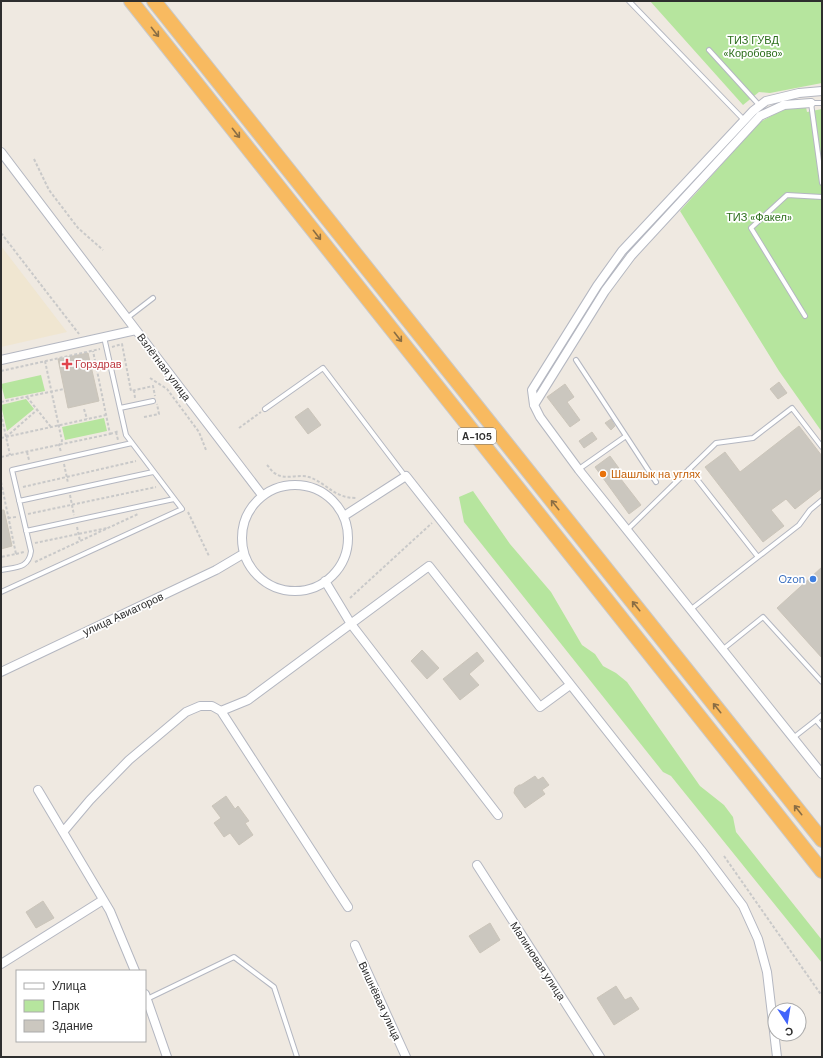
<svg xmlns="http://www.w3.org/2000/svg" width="823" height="1058" viewBox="0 0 823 1058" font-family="'DM Sans',sans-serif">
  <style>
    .education { fill: #f0e6d1 }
    .green { fill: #b6e59e }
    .building { fill: #cbc7bf; stroke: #cbc5ba }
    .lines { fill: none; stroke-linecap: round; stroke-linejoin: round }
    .service-casing { stroke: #b4b7c1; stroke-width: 6 }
    .minor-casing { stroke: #b4b7c1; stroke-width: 10 }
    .trunk-casing { stroke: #c9c9c9; stroke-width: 16 }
    .path { stroke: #c9c9c9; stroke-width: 2; stroke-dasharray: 3 2; stroke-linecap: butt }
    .service { stroke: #fff; stroke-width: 4 }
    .minor { stroke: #fff; stroke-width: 8 }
    .trunk { stroke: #f8ba60; stroke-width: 14 }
    .oneway { stroke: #896d44 }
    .health-dot { fill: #e0444e; stroke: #fff; stroke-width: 1.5 }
    .food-dot { fill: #e8710a; stroke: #fff; stroke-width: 1.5 }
    .shop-dot { fill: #3f7fe0; stroke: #fff; stroke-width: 1.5 }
    .labels { text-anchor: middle; stroke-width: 3.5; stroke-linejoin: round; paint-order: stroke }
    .shield { fill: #fff; stroke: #6d6d6d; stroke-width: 1 }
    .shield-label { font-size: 10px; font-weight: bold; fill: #2e2e2e }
    .park-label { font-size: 11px; fill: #2c6e1b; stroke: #fff }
    .health-label { font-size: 11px; fill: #be3a42; stroke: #fff; text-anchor: start }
    .street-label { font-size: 11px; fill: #2e2e2e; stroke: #fff }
    .food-label { font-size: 11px; fill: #c56008; stroke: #fff; text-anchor: start }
    .shop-label { font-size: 11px; fill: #366cbe; stroke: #fff; text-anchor: end }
  </style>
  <rect width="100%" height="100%" fill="#efe9e1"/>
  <path class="education" d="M1 246 67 332 1 347Z"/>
  <path class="green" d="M650 1H822V83L770 93 759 92 743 105Z
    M806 107 807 112 822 109V432L779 371 680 211 760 122 784 109Z
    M41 375 45 391 5 399 1 384Z
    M26 399 34 409 7 431 1 405Z
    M104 418 107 431 65 440 62 427Z
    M473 491 510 544 551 592 582 645 595 654 603 666 616 673 627 682 700 786 724 805 733 817 736 832 822 940V963L671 776 663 772 464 522 459 497Z"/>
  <path class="building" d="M88 353 99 401 68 408 58 359Z
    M779 382 787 393 778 399 770 389Z
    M565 384 574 397 567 402 580 420 570 427 547 397Z
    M308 408 321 425 308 434 295 417Z
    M611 419 615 426 611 430 605 423Z
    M799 426 822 456V488L795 509 786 499 771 510 784 526 763 542 705 467 725 452 740 472Z
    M592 432 597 439 584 448 579 441Z
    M610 456 621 471 617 474 641 505 629 514 595 467Z
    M1 510H4L12 546 1 549Z
    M822 567V658L777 608Z
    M422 650 439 668 427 679 411 661Z
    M477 652 484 661 469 674 479 685 460 700 443 679Z
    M535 776 538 780 543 777 549 785 542 790 545 794 525 808 514 793 515 788 519 785H521Z
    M226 796 235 809 238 806 249 821 245 823 253 835 239 845 230 833 224 837 214 823 221 818 212 806Z
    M43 901 54 918 36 928 26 912Z
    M490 923 500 940 480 953 469 936Z
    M616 986 625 1000 631 997 639 1009 614 1025 597 998Z"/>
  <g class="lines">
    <g class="service-casing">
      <path id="service" d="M629 1 744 120
        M709 50 760 106
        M822 103H811L822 183
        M805 316 751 228 787 195 822 197
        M127 318 153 298
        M576 360 626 436 579 469
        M120 408 153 401
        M265 409 323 368 405 476
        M626 436 656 482
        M689 469 758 557
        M19 501 153 472
        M26 531 174 499
        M626 531 716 443 753 438 792 408 822 447
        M1 570C15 567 29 569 31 551L12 470 132 443
        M1 592 182 509 126 435 104 337
        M690 610 799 525 810 510 822 500
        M722 650 763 617 822 682
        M816 720 822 715
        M793 738 816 720 822 727
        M147 999 234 957 274 987 297 1057"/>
    </g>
    <g class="minor-casing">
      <path id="minor" d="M822 91 799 93 766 101 753 111 622 251 597 286 532 390 534 405 540 417 579 470 822 774
        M1 152 136 330
        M1 360 136 330 262 495
        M534 405 605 291 631 256 760 116 784 105 811 103
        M242 538a53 53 0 1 1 106 0a53 53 0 1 1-106 0Z
        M344 516 406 476 701 850 743 906 758 939 767 972 777 1057
        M325 581 351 624 498 815
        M1 672 216 570 243 554
        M38 790 110 911 135 971
        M63 832 90 800 129 760 186 712 200 706H212L221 711
        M477 865 600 1057
        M348 907 221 711 248 700 429 566 540 707 570 685
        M355 945 406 1057
        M1 964 103 900
        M145 994 167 1057"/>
    </g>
    <g class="trunk-casing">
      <path id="trunk" d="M131 1 822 871
        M154 1 822 840"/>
    </g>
    <path class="path" d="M34 159 49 190 78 228 103 250
      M1 233 79 334
      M112 347 122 344 131 391 153 386 155 396
      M45 361 62 441 59 445 61 452
      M1 371 100 349
      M150 378 167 389 199 432 206 450
      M134 390 135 398H134
      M27 397 51 427
      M1 402 64 389
      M84 409 87 419
      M1 414 10 455
      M144 417 159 414 157 404
      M239 428 261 412
      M116 432 118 440
      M110 434 119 431
      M6 437 37 410
      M1 438 106 415
      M27 452 29 460
      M1 457 110 434 93 351
      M64 464 68 483
      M267 465C270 468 272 472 276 474 285 480 299 474 309 477 328 484 334 498 356 498
      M1 482 16 554 1 557
      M23 487 136 461
      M70 495 74 515
      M188 512 209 556
      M28 514 156 487
      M8 518 16 517
      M77 527 80 541
      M35 543 107 528
      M16 554 24 552
      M35 562 138 514
      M350 598 432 523
      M724 856 822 996"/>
    <use href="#service" class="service"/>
    <use href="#minor" class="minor"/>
    <use href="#trunk" class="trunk"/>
  </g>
  <defs><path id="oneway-shaft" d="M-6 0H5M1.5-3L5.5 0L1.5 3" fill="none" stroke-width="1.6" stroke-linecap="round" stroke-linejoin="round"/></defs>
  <g class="oneway">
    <use href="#oneway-shaft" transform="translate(155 32) rotate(52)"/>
    <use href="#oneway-shaft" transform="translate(236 133) rotate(52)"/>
    <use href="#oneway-shaft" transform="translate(317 235) rotate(52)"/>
    <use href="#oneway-shaft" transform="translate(398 337) rotate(52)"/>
    <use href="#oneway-shaft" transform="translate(555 505) rotate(-129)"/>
    <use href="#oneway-shaft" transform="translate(636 606) rotate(-129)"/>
    <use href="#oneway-shaft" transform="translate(717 708) rotate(-129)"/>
    <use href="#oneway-shaft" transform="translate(798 810) rotate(-129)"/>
  </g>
  <path class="health-dot" d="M65 358h4v4h4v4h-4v4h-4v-4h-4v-4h4z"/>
  <circle class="food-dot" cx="603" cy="474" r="4"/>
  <circle class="shop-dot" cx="813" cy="579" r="4"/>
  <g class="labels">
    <rect class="shield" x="458" y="428" width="38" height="16" rx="3"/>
    <g class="shield-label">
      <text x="477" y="440">А-105</text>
    </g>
    <g class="park-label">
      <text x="753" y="44">ТИЗ ГУВД<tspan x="753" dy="13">«Коробово»</tspan></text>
      <text x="759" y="221">ТИЗ «Факел»</text>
    </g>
    <g class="health-label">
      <text x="75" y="368">Горздрав</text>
    </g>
    <g class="street-label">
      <text transform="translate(164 367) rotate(53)" y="4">Взлётная улица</text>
      <text transform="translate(123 614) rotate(-25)" y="4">улица Авиаторов</text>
      <text transform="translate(538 961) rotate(57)" y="4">Малиновая улица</text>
      <text transform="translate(380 1001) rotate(65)" y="4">Вишнёвая улица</text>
    </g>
    <g class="food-label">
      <text x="611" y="478">Шашлык на углях</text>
    </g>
    <g class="shop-label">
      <text x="805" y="583">Ozon</text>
    </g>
  </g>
  <rect width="823" height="1058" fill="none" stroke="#2e2e2e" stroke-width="4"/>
  <rect x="16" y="970" width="130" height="72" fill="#ffffff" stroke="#ababab"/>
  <rect x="24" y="983" width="20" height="6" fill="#ffffff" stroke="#ababab"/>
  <text x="52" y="990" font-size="12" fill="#2e2e2e">Улица</text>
  <rect x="24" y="1000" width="20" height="12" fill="#b6e59e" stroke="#ababab"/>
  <text x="52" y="1010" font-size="12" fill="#2e2e2e">Парк</text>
  <rect x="24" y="1020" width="20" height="12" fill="#cbc7bf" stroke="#ababab"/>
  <text x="52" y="1030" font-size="12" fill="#2e2e2e">Здание</text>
  <g transform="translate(787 1022) rotate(168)"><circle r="19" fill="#ffffff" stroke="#ababab"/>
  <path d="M0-3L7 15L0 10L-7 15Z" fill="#4264fb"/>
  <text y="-6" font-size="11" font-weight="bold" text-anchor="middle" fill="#2e2e2e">С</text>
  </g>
</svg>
